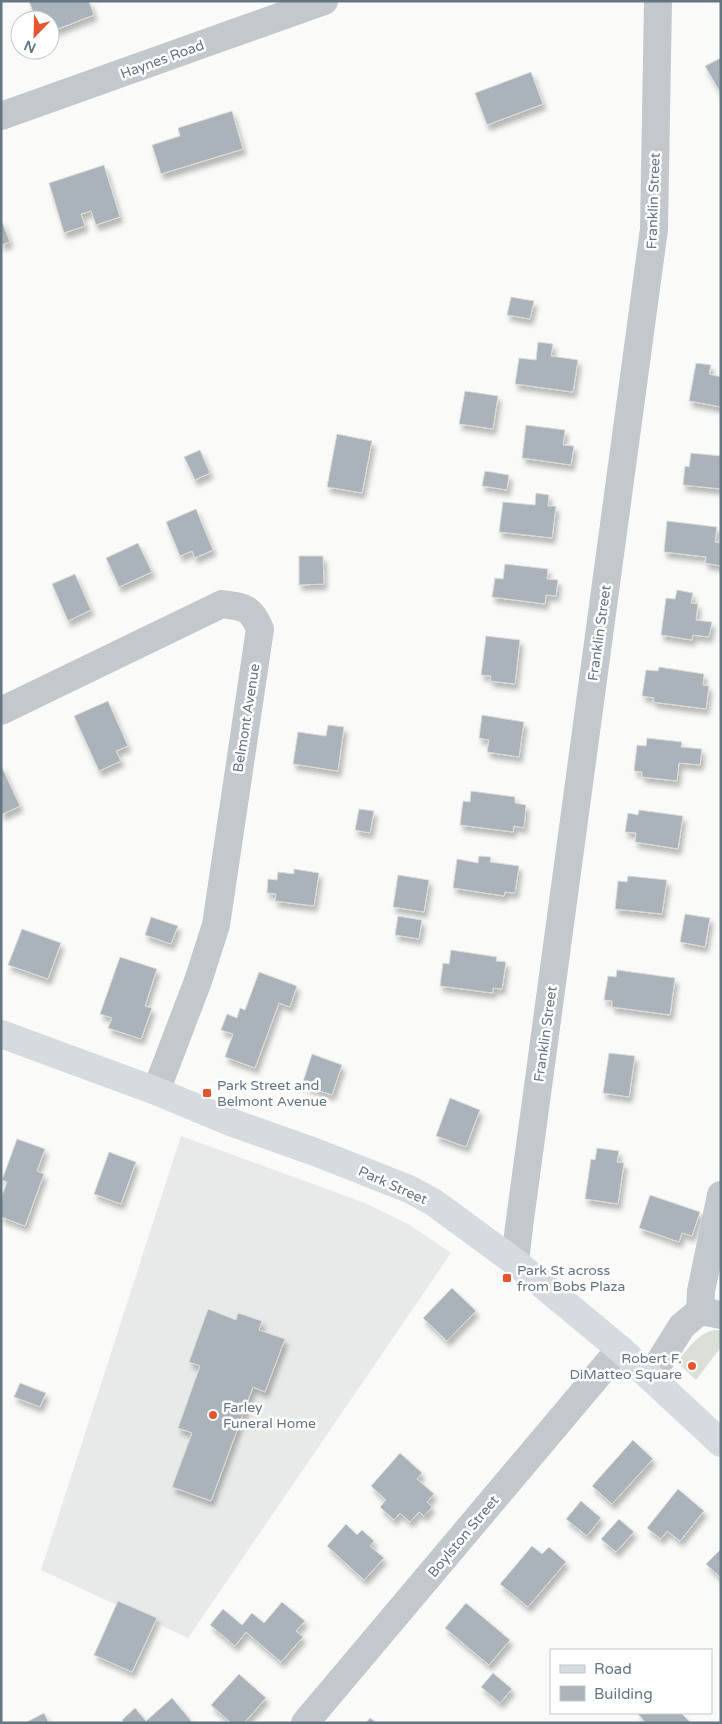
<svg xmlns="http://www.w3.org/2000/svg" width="722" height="1724" viewBox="0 0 722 1724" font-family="'Varela Round',sans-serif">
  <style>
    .built { fill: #e8e9e9 }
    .green { fill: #dadfd7 }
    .building { fill: #aab3b9; stroke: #dcdcda; filter: url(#shadow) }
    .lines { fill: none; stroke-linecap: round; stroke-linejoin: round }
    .minor { stroke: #c3c8cc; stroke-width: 28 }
    .major { stroke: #d6dbdf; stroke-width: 28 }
    .poi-dot { fill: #e4572e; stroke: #fff; stroke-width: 2 }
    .labels { text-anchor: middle; stroke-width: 5; stroke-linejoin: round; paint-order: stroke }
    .street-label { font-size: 14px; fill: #657683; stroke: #fff }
    .poi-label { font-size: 14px; fill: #657683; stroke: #fff; text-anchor: start }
  </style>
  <defs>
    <filter id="shadow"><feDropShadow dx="3" dy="5.5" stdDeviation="2.5" flood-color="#0004"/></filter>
  </defs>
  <rect width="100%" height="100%" fill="#fafaf8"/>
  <path class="built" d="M181 1136 365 1203 410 1225 451 1253 188 1638 41 1570Z"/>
  <path class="green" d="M714 1330H721V1347L696 1380 677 1362C687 1350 697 1334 714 1330Z"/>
  <path class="building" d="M29 1H89L94 15 50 32V20H36Z
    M721 58V94L705 66Z
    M531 72 543 104 487 125 475 93Z
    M232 111 243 149 161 174 152 145 180 136 178 128Z
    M104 165 120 217 96 225 91 211 81 214 85 226 64 233 49 183Z
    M1 219 10 242 1 245Z
    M511 297 534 301 530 319 507 315Z
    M538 342 553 344 551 356 578 360 573 392 515 384 519 358 536 360Z
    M696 363 711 365 709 374 721 377V407L689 401Z
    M465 391 498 396 493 429 459 424Z
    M526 425 565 430 563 445 574 446 571 465 522 458Z
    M337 434 372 441 362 493 327 487Z
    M200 450 210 473 195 480 184 457Z
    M691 453 721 456V489L683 485 685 466 689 467Z
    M485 471 509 475 507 490 482 486Z
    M536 493 549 495 548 506H556L552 538 499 532 503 502 535 505Z
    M196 509 213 550 195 558 192 551 180 556 166 522Z
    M667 521 717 527 715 542 721 543V566L705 563 706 557 664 552Z
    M138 543 152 572 119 587 106 558Z
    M299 556H323L324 584 299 585Z
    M505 564 548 569 547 579 558 580 556 596 546 595 545 604 492 597 495 578 503 579Z
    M75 574 91 610 68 621 52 584Z
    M677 590 693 593 691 603 698 604 696 620 712 622 709 637 693 635 692 640 661 635 666 598 675 599Z
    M486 636 520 640 515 684 490 681 491 676 481 675Z
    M659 667 704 674 703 685 709 686 706 709 653 702 654 698 642 696 646 670 658 671Z
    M108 701 128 746 116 751 121 761 99 771 74 716Z
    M482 715 524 722 519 757 487 752 489 740 479 738Z
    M328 725 344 727 338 771 293 764 298 732 326 736Z
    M647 738 682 742 681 747 702 749 700 765 679 763 677 781 642 777V772L634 771 637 745 646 746Z
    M1 765 20 806 1 815Z
    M471 791 515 797V803L526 805 524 828 514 826 513 832 460 825 463 801 470 802Z
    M359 809 374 811 370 833 355 830Z
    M639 810 683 816 678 849 635 842 636 833 625 832 628 813 638 815Z
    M479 856 491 857 490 862 519 866 515 893 505 892 504 896 453 888 457 859 478 863Z
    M294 869 319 873 314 906 275 901 276 894 267 893 268 879 277 880 278 872 294 874Z
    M398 875 429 880 424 912 393 907Z
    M628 876 667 880 662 914 615 909 618 881 627 882Z
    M685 914 710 918 705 947 680 942Z
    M398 916 422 920 419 939 395 935Z
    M151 917 178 926 171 944 145 935Z
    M22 929 61 943 48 979 8 965Z
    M451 950 497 957 496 961 506 962 502 989 493 988V993L440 986 443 963 449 964Z
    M120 957 157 969 145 1006 152 1008 141 1039 108 1028 112 1018 100 1014Z
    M617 970 675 978 670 1015 612 1007V1001L604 1000 608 976 616 977Z
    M259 972 297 986 290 1007 279 1003 255 1068 225 1057 233 1034 221 1030 227 1014 237 1018 240 1008 245 1010Z
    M609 1053 635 1056 629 1097 603 1093Z
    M312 1054 342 1065 332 1095 302 1085Z
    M450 1098 480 1110 466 1147 436 1136Z
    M17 1139 45 1149 37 1171 44 1174 25 1226 1 1217V1198L7 1182 2 1180Z
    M597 1148 619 1151 617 1162 624 1163 618 1204 585 1199 591 1159 595 1160Z
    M109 1152 136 1162 121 1204 94 1194Z
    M650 1195 700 1212 692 1236 682 1233 679 1242 639 1228Z
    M452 1288 476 1311 447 1341 423 1318Z
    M208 1309 236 1320 238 1313 262 1321 259 1330 285 1339 265 1392 253 1387 211 1501 172 1487 192 1433 178 1428 200 1366 189 1362Z
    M20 1383 46 1393 40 1407 14 1397Z
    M633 1440 653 1459 612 1504 592 1486Z
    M400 1453 422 1473 417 1479 434 1494 427 1502 432 1507 424 1516 419 1512 410 1522 400 1513 394 1520 380 1507 386 1500 371 1486Z
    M678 1489 704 1511 680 1541 667 1531 661 1539 647 1528Z
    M581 1501 601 1518 587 1536 566 1519Z
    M619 1519 634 1532 616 1552 601 1539Z
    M346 1524 357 1535 362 1530 374 1541 370 1546 384 1558 364 1580 327 1546Z
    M532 1546 542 1554 549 1547 566 1562 528 1607 500 1584Z
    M721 1549V1578L706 1564Z
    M118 1601 157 1618 132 1672 94 1655Z
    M282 1602 305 1621 296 1631 303 1637 281 1662 246 1632 235 1646 210 1625 223 1609 242 1625 252 1613 264 1623Z
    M466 1603 510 1640 489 1665 445 1628Z
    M493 1673 512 1689 500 1703 481 1687Z
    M239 1674 266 1698 244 1723H231L211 1705Z
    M172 1698 193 1723H124L122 1720 135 1708 146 1721Z
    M44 1713 49 1723H25Z
    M637 1713H681L691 1723H646Z
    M370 1718 377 1723H366Z"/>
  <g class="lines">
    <path class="minor" d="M1 116 324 1
      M1 711 222 604C244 607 251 607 260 629L216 925 198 981 156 1091
      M515 1262 519 1227 654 229 658 1
      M700 1311 701 1291 721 1195
      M650 1377 682 1326 700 1311 721 1315
      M305 1723 620 1349"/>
    <path class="major" d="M1 1034 156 1091 233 1123 315 1152 409 1189 433 1202 515 1262 620 1349 721 1443"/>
  </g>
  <g class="poi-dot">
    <rect x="202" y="1088" width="10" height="10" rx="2.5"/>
    <rect x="502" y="1273" width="10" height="10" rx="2.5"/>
    <circle cx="692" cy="1366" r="5"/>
    <circle cx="213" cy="1415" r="5"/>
  </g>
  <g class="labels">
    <g class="street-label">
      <text transform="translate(162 59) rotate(-20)" y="5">Haynes Road</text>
      <text transform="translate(653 201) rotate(-88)" y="5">Franklin Street</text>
      <text transform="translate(599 633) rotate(-82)" y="5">Franklin Street</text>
      <text transform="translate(246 718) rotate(-81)" y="5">Belmont Avenue</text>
      <text transform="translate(545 1034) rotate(-82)" y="5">Franklin Street</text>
      <text transform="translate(393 1185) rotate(24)" y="5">Park Street</text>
      <text transform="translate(463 1536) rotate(-50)" y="5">Boylston Street</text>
    </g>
    <g class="poi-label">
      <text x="217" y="1090">Park Street and<tspan x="217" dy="16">Belmont Avenue</tspan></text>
      <text x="517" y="1275">Park St across<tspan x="517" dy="16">from Bobs Plaza</tspan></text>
      <text x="682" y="1363" text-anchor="end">Robert F.<tspan x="682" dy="16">DiMatteo Square</tspan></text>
      <text x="223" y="1412">Farley<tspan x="223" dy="16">Funeral Home</tspan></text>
    </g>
  </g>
  <rect width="722" height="1724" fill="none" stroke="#657683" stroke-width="5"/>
  <rect x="550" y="1649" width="162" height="65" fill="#ffffff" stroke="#c1c8cd"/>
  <rect x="560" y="1665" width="25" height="8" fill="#d6dbdf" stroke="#c1c8cd"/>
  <text x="594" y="1674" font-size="15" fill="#657683">Road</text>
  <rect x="560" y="1686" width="25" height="15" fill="#aab3b9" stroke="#c1c8cd"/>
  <text x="594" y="1699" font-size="15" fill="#657683">Building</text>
  <g transform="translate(35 35) rotate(203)"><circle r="24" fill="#ffffff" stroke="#c1c8cd"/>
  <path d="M0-4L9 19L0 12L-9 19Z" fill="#e4572e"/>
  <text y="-8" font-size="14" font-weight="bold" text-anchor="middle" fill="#657683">N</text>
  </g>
</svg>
